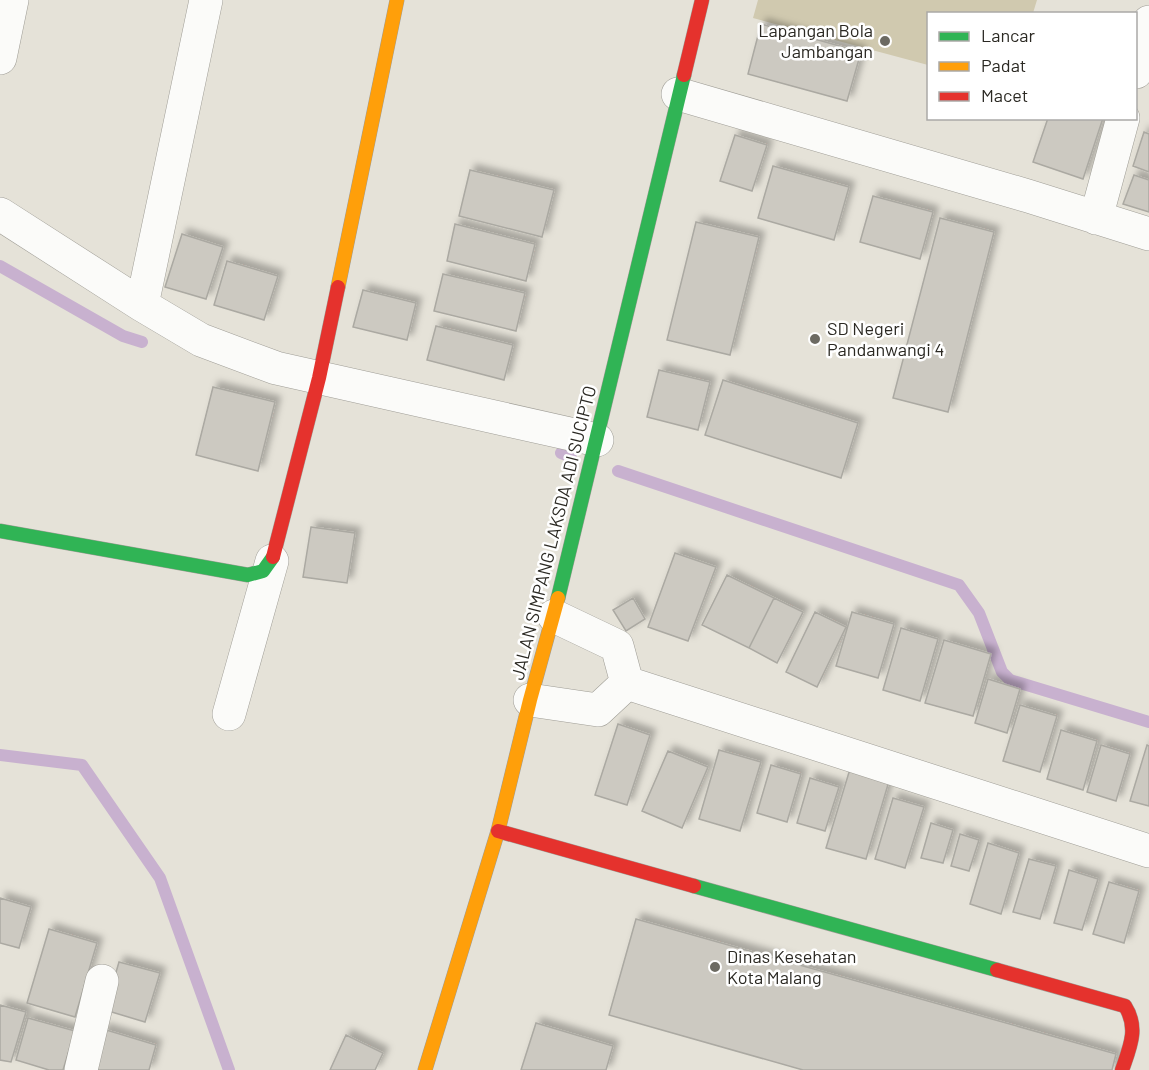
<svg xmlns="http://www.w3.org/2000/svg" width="1149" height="1070" viewBox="0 0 1149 1070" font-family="Barlow,sans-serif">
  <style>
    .green { fill: #d0c9af }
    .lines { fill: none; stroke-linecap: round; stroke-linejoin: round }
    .stream { stroke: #c8b1cf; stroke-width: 12 }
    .building { fill: #ccc9c1; stroke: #aba9a2; stroke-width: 1.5; filter: url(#shadow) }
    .street-casing { stroke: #9f9d96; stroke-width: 34 }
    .fast-casing { stroke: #9f9d96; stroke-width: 15 }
    .slow-casing { stroke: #9f9d96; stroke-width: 15 }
    .jam-casing { stroke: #9f9d96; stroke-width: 15 }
    .street { stroke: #fbfbf9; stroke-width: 33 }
    .fast { stroke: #30b455; stroke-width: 14 }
    .slow { stroke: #ff9f0a; stroke-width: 14 }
    .jam { stroke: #e5322d; stroke-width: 14 }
    .poi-dot { fill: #6c6a62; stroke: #fff; stroke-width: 2 }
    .labels { text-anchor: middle; stroke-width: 5; stroke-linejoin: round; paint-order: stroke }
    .poi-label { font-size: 18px; fill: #2b2923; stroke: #fff; text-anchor: start }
    .street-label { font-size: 18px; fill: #2b2923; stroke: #fff }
  </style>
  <defs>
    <filter id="shadow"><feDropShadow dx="5.5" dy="-5.5" stdDeviation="3" flood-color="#0004"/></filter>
  </defs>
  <rect width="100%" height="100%" fill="#e5e2d8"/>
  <path class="green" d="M758 0H1037L1033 13 928 14V65L753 18Z"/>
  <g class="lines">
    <path class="stream" d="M0 266 123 336 142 342
      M561 453 571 457
      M618 471 959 585 979 613 1002 672 1010 680 1149 722
      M0 755 82 765 160 878 229 1070"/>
  </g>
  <path class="building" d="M761 24 861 52 847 101 748 74Z
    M1048 118H1103L1083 179 1033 162Z
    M1144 132 1149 134V172L1133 166Z
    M735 135 767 145 752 191 720 181Z
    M773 166 849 187 834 240 758 218Z
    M470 170 554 190 542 237 459 216Z
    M1134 175 1149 180V212L1123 204Z
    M873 196 933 212 920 259 860 242Z
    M940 218 994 232 948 412 893 398Z
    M696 222 759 237 730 355 667 340Z
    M455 224 535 244 526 281 447 261Z
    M182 234 223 247 206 299 165 287Z
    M227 261 278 276 264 320 214 305Z
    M443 274 525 293 516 331 434 311Z
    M363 290 416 303 407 340 353 327Z
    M436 326 513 345 504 380 427 360Z
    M659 370 710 382 698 430 647 417Z
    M723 380 858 423 841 478 705 435Z
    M213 387 275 402 258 471 196 455Z
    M311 527 355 533 347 583 303 577Z
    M675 553 716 567 688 641 648 627Z
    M727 575 774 598 749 648 702 625Z
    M633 598 645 619 626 631 613 610Z
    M774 598 803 612 777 663 749 648Z
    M815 612 846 627 817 687 786 672Z
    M852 612 894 624 878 678 836 666Z
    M901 628 938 639 920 701 883 690Z
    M944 640 991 654 973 716 925 703Z
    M988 679 1020 689 1007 733 975 723Z
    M1020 705 1057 716 1040 772 1003 761Z
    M618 724 650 735 627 805 595 795Z
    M1061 730 1097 741 1083 790 1047 779Z
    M1101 745 1130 754 1116 801 1087 792Z
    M1147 745 1149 746V806L1130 801Z
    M719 750 761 762 740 831 699 819Z
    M668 751 708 767 682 828 642 811Z
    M771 765 801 774 787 822 757 813Z
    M850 769 889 781 866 859 826 848Z
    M810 778 839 787 825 831 797 823Z
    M893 798 924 807 905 868 875 859Z
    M931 823 953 830 943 863 921 858Z
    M960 834 979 840 969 871 951 866Z
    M988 843 1019 853 1001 914 970 904Z
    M1029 859 1056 866 1040 919 1013 912Z
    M1069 870 1098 879 1082 930 1054 923Z
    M1109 882 1139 891 1124 943 1093 934Z
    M0 898 31 907 19 948 0 943Z
    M636 919 1116 1054 1112 1070H803L609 1015Z
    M49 929 97 943 75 1017 27 1003Z
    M119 962 160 973 145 1022 105 1010Z
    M0 1005 26 1012 11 1062 0 1060Z
    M28 1018 75 1031 63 1070H49L16 1060Z
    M536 1023 613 1046 606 1070H521Z
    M103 1029 156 1045 149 1070H91Z
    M346 1035 383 1053 375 1070H330Z"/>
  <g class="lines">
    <g class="street-casing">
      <path id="street" d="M0 58 12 0
        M1136 72 1149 22
        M678 94 1028 196 1149 234
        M0 214 142 305 201 340 276 368 597 440
        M1096 218 1123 118
        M142 305 206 0
        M554 616 617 646 627 683
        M627 683 1149 851
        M530 700 598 710 627 683
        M229 714 272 561
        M81 1070 102 981"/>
    </g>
    <g class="fast-casing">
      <path id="fast" d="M0 531 248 575 263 571 273 557
        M558 598 684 75
        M694 886 997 970"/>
    </g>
    <g class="slow-casing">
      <path id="slow" d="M338 287 397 0
        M425 1070 498 831 530 700 558 598"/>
    </g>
    <g class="jam-casing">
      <path id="jam" d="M684 75 702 0
        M273 557 319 378 338 287
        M498 831 694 886
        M997 970 1125 1006C1139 1028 1130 1047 1122 1070"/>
    </g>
    <use href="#street" class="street"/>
    <use href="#fast" class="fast"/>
    <use href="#slow" class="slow"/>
    <use href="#jam" class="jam"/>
  </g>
  <g class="poi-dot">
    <circle cx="885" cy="41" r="6"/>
    <circle cx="815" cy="339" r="6"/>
    <circle cx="715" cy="967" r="6"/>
  </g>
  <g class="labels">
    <g class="poi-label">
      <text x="873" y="37" text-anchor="end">Lapangan Bola<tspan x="873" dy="21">Jambangan</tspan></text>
      <text x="827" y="335">SD Negeri<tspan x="827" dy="21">Pandanwangi 4</tspan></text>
      <text x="727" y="963">Dinas Kesehatan<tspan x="727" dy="21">Kota Malang</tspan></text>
    </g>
    <g class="street-label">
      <text transform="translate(554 533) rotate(-76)" y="6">JALAN SIMPANG LAKSDA ADI SUCIPTO</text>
    </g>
  </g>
  <rect x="927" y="12" width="210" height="108" fill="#ffffff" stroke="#aaa9a7" stroke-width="1.5"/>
  <rect x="939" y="32" width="30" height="9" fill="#30b455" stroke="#aaa9a7" stroke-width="1.5"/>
  <text x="981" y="42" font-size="18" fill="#2b2923">Lancar</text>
  <rect x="939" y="62" width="30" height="9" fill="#ff9f0a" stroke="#aaa9a7" stroke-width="1.5"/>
  <text x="981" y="72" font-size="18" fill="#2b2923">Padat</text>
  <rect x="939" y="92" width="30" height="9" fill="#e5322d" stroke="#aaa9a7" stroke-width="1.5"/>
  <text x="981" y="102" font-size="18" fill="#2b2923">Macet</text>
</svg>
